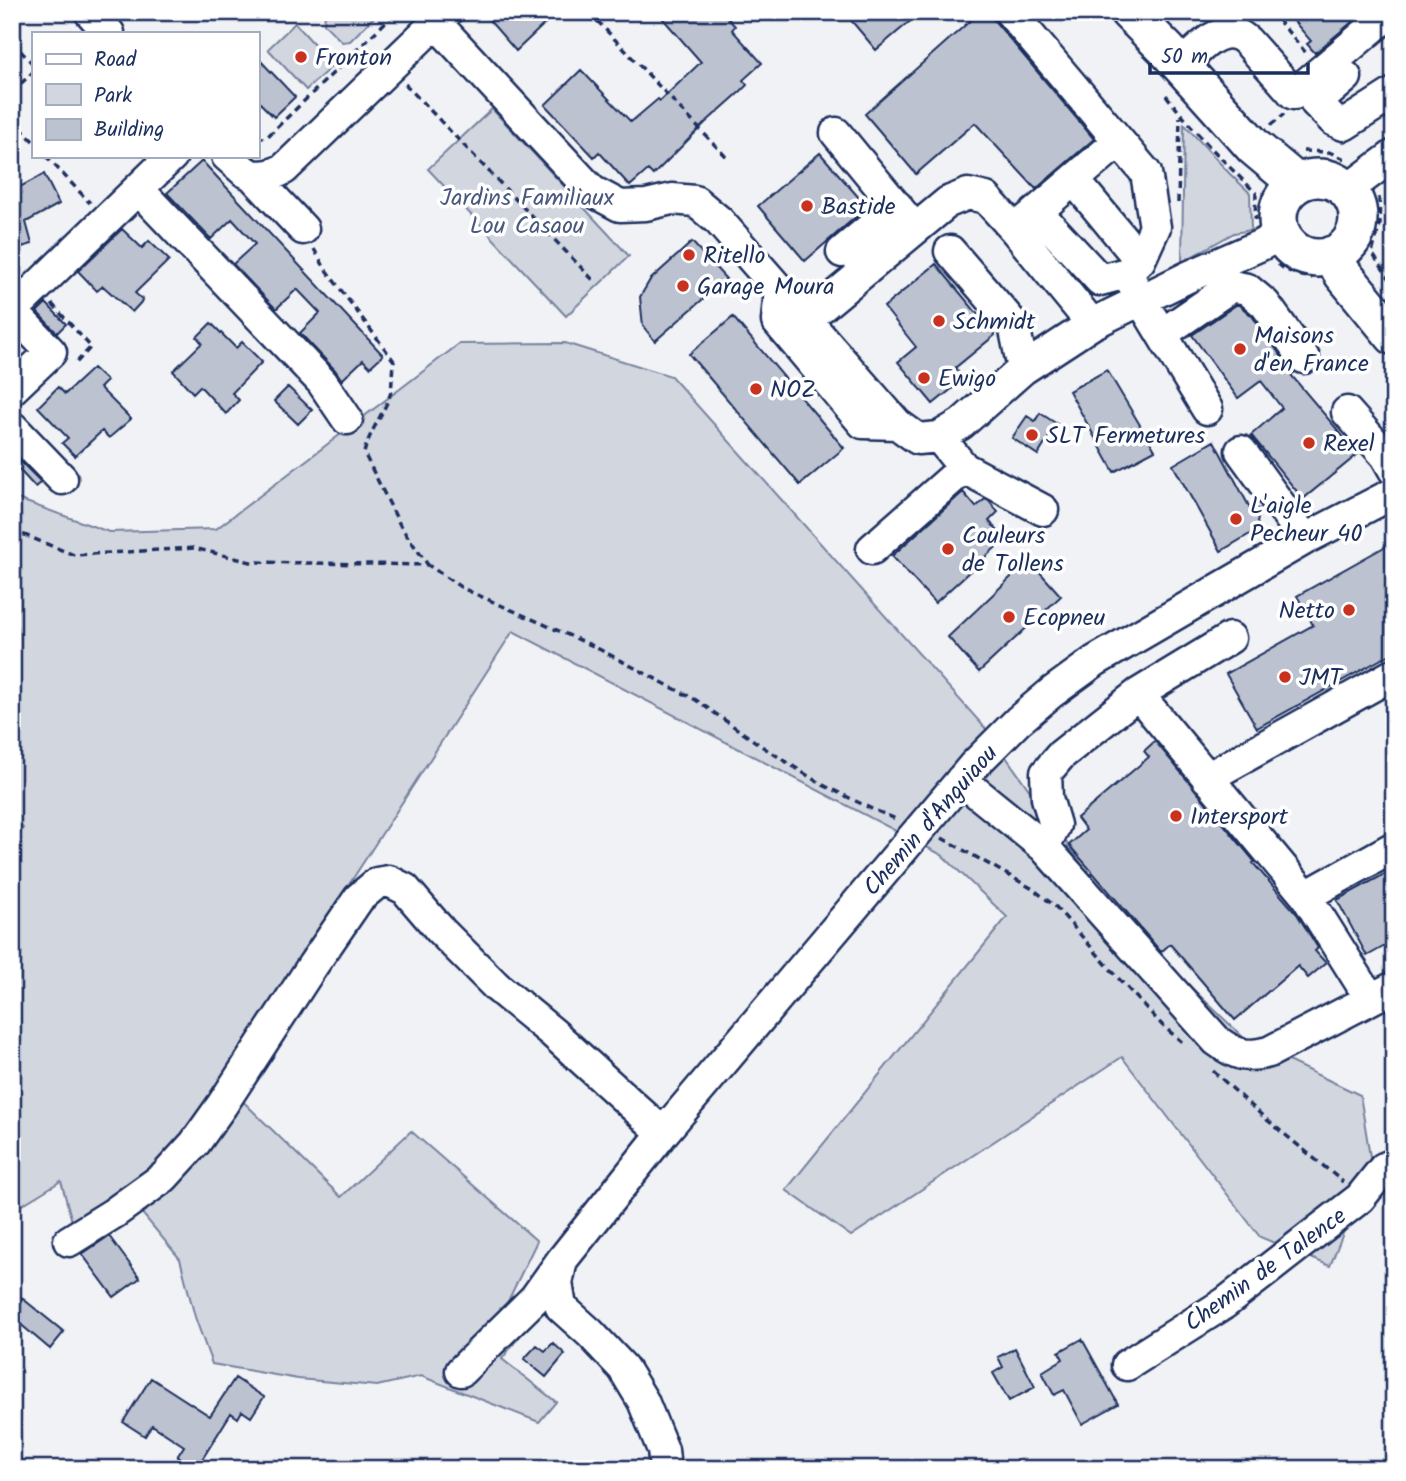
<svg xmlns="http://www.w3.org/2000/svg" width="1406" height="1481" viewBox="0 0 1406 1481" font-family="Kalam,sans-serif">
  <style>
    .green { fill: #d2d6df; stroke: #76829e; stroke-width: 2 }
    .building { fill: #bcc2d0; stroke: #1b2f5e; stroke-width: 2 }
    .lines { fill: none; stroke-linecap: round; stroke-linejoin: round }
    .minor-casing { stroke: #1b2f5e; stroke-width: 35 }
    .major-casing { stroke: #1b2f5e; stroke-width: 42 }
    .path { stroke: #1b2f5e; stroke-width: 3.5; stroke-dasharray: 7 5; stroke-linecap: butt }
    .minor { stroke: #fff; stroke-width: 30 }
    .major { stroke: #fff; stroke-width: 37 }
    .rail { stroke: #1b2f5e; stroke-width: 5; stroke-dasharray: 10 5; stroke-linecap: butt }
    .poi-dot { fill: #c8321e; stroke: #fff; stroke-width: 2.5 }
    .labels { text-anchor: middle; stroke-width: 7; stroke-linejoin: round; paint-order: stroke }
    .poi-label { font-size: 24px; fill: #1b2f5e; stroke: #fff; text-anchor: start }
    .park-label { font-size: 24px; fill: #49597e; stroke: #fff }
    .street-label { font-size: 24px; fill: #1b2f5e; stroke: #fff }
  </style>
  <rect width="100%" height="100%" fill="#f1f2f5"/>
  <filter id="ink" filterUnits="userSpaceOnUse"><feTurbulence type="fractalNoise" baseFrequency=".0143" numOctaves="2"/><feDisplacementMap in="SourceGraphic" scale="14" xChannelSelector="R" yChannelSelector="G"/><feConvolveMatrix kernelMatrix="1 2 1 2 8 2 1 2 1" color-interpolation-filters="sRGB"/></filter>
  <g filter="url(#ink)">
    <path class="green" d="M328 12H379L350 41 342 42 324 24 325 14Z
      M295 23 333 65 306 90 268 49Z
      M492 109 629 256 566 316 428 169Z
      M1184 124 1230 174 1250 193 1251 230 1234 233 1182 262Z
      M565 343 671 376 987 730 1121 920 1248 1042 1360 1095 1371 1163 1330 1266 1260 1237 1122 1057 851 1236 786 1190 1007 917 942 855 513 631 222 1081 341 1197 411 1131 537 1241 507 1303 528 1325 502 1359 556 1402 539 1422 421 1376 377 1386 298 1379 212 1364 195 1317 180 1259 122 1189 73 1225 61 1181 12 1211V840L23 828 12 819V497L109 532 216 529 459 344Z"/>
    <path class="building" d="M482 12H557L516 51Z
      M657 12H722L735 26 732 30 762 63 743 80 747 85 741 91 705 123 653 175 648 170 630 186 599 152 594 157 545 105 581 70 631 122 658 99 660 101 701 62Z
      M844 12H921L876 50Z
      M980 12H987L1094 139 1036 189 975 123 916 174 865 114Z
      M1286 12H1364L1315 53 1307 44 1311 41Z
      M257 57 295 97 274 117 257 100Z
      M820 153 867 207 805 261 758 206Z
      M202 161 383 355 370 367 363 360 342 380 335 370 300 333 320 313 297 289 276 309 233 264 255 244 232 219 211 239 167 193Z
      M44 174 59 204 26 222 32 244 12 250V191Z
      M122 229 142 248 149 241 169 260 135 293 143 300 132 312 103 286 97 291 78 271Z
      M692 242 726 279 655 341 643 326 640 297 650 280Z
      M936 264 995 335 955 368 964 379 933 404 898 362 916 347 884 307Z
      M46 303 66 324 57 333 37 312Z
      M1236 305H1239L1252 316 1290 368 1295 372 1291 375 1358 454 1303 499 1251 435 1282 408 1261 381 1238 398 1192 335Z
      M733 317 844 448 800 485 689 354Z
      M211 323 236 348 242 342 262 362 232 393 239 400 226 414 200 386 193 393 173 371 202 343 197 337Z
      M93 368 107 381 100 388 131 419 109 438 102 431 75 456 62 443 68 438 38 407 58 387 65 394Z
      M1107 370 1155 450 1114 472 1069 391Z
      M288 387 312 410 298 424 274 401Z
      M1040 413 1057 424 1038 455 1012 438 1027 416 1035 421Z
      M1214 441 1250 508 1260 509 1257 523 1260 528 1221 551 1173 465Z
      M12 453 41 482 35 487 12 462Z
      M963 492 976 507 985 499 989 501 998 512 989 521 1005 539 935 603 892 556Z
      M1386 546 1394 561V652L1257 728 1226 674 1313 625 1297 596Z
      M1029 560 1061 596 979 672 948 637Z
      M1155 741 1255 862 1253 863 1297 914 1318 948 1315 951 1326 963 1308 978 1298 966 1235 1020 1170 944 1161 952 1069 845 1086 830 1077 818 1149 757 1144 751Z
      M1394 869V941L1367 956 1337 900Z
      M109 1236 140 1278 114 1297 82 1254Z
      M12 1290 64 1332 50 1349 12 1317Z
      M1082 1339 1118 1404 1082 1424 1064 1390 1054 1395 1042 1372 1063 1359 1059 1352Z
      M553 1343 565 1354 546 1377 524 1359 537 1345 545 1351Z
      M1015 1348 1035 1387 1009 1401 993 1373 1003 1367 998 1357Z
      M151 1378 210 1416 235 1378 264 1397 251 1417 242 1411 238 1418 231 1413 196 1469 177 1457 184 1446 152 1425 145 1436 123 1422Z"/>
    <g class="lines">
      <g class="minor-casing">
        <path id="minor" d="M90 12 109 33
          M1010 12 1146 173 1155 227 1140 260 1127 273 1141 300 1207 409
          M436 23 592 191 620 206 646 205 672 199 695 201 719 221 897 424 918 439 939 437 961 424 1023 369 1092 324 1190 276 1261 245 1281 234
          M1181 66C1195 53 1216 26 1238 35 1241 36 1244 39 1247 41L1294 94 1391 12
          M1346 77 1316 103 1333 120 1344 125 1394 93
          M836 133 915 229
          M227 156 244 171 252 175 303 229
          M252 175C265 177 273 175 284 169L447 12
          M1074 180 1140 260
          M138 189 322 382 347 419
          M1347 190 1394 155
          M1037 212 1100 280 1127 273
          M1015 230 1119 141
          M950 251 1014 325 1023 369
          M842 252 897 206
          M780 289 777 321 863 423 897 424
          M12 311 172 156
          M807 319 948 202 968 194 986 198 1015 230 1092 324
          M1162 334 1232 286 1247 289 1265 304 1304 358
          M12 389 51 352 12 311
          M1347 412 1386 456 1394 470
          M12 427 62 479
          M939 437 964 468 1043 510
          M1241 451 1305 539
          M872 549 964 468
          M1138 694 1306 896 1394 847
          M1207 778 1394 674
          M961 780 1044 847 1217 1041C1236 1055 1246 1058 1269 1052L1394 987
          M1044 847 1055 825 1047 798 1046 773 1061 755 1138 694 1230 638
          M1306 896 1370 998
          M69 1241 114 1213 164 1177 195 1143 222 1105 313 965 359 898 377 883 389 881 405 889 441 931 497 987 553 1033 663 1133
          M562 1260 557 1283 561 1307 590 1333 623 1368 643 1401 663 1450 665 1469
          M1127 1365 1225 1303 1360 1198 1384 1168 1394 1164
          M461 1371 535 1298 562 1260 663 1133 974 765 1018 721 1051 693 1095 661 1305 539 1394 493"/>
      </g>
      <g class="major-casing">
        <path id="major" d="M1129 12 1167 50 1254 147 1297 183
          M1278 218a40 40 0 1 1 80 0a40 40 0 1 1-80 0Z
          M1332 255 1343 274 1394 336"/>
      </g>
      <path class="path" d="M589 12 728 159
        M1290 12 1279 21 1306 53
        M12 42 33 64
        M405 84 595 282
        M12 92 33 72
        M1166 95C1193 131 1224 162 1256 193L1255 220
        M12 119 33 141
        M1271 125 1284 114
        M257 139 267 137 396 12
        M1303 151 1329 152 1347 160
        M46 156 90 203
        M1379 197 1380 224 1372 253 1394 285
        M1178 203 1180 117
        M314 249 326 270 394 361C391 372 393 386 390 395 383 415 369 432 364 453L401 527 428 565
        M1278 264C1287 272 1300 276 1312 278
        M52 304 91 347 74 365
        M12 530 74 555 194 548 251 562 428 565 462 588 593 646 696 700 763 747 821 784 872 809 896 819
        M942 838 1033 889 1056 907 1120 980 1163 1026 1182 1042
        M1213 1071 1266 1119 1343 1182"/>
      <use href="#minor" class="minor"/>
      <use href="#major" class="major"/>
      <path class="rail" d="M12 1459 29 1469"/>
    </g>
  </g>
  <g class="poi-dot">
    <circle cx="301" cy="57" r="7"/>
    <circle cx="807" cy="206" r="7"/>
    <circle cx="689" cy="255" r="7"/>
    <circle cx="683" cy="286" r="7"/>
    <circle cx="939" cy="321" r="7"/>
    <circle cx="1240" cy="349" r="7"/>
    <circle cx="924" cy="378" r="7"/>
    <circle cx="756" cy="389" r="7"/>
    <circle cx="1032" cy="435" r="7"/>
    <circle cx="1309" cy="443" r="7"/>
    <circle cx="1236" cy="519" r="7"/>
    <circle cx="948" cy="549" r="7"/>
    <circle cx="1349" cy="610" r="7"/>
    <circle cx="1009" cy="617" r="7"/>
    <circle cx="1285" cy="677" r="7"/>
    <circle cx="1176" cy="816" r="7"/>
  </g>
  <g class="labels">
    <g class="poi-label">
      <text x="315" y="65">Fronton</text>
      <text x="821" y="214">Bastide</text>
      <text x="703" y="263">Ritello</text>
      <text x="697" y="294">Garage Moura</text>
      <text x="953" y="329">Schmidt</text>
      <text x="1254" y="343">Maisons<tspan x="1254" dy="28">d'en France</tspan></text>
      <text x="938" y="386">Ewigo</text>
      <text x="770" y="397">NOZ</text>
      <text x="1046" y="443">SLT Fermetures</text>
      <text x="1323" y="451">Rexel</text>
      <text x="1250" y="513">L'aigle<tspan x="1250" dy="28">Pecheur 40</tspan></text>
      <text x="962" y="543">Couleurs<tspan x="962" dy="28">de Tollens</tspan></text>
      <text x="1335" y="618" text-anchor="end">Netto</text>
      <text x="1023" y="625">Ecopneu</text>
      <text x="1299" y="685">JMT</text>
      <text x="1190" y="824">Intersport</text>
    </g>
    <g class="park-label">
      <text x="527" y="205">Jardins Familiaux<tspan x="527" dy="28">Lou Casaou</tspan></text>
    </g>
    <g class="street-label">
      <text transform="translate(930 820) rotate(-49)" y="8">Chemin d'Anguiaou</text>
      <text transform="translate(1265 1269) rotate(-36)" y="8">Chemin de Talence</text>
    </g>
  </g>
  <rect width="1406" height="1481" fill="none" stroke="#fff" stroke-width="42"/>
  <rect x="21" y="21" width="1364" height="1439" fill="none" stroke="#1b2f5e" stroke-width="2.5" filter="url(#ink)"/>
  <rect x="32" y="32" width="228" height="126" fill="#ffffff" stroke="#a4acbf" stroke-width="2"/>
  <rect x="46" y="54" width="35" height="10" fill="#ffffff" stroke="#a4acbf" stroke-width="2"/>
  <text x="94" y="66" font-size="21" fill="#1b2f5e">Road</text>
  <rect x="46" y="84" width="35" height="21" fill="#d2d6df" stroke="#a4acbf" stroke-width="2"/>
  <text x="94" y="102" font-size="21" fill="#1b2f5e">Park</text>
  <rect x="46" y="119" width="35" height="21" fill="#bcc2d0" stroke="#a4acbf" stroke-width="2"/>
  <text x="94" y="136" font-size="21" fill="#1b2f5e">Building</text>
  <path d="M1150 63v10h158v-10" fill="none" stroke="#1b2f5e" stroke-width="3.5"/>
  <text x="1161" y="63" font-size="21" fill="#1b2f5e" stroke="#ffffff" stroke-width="5" paint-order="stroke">50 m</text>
</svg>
